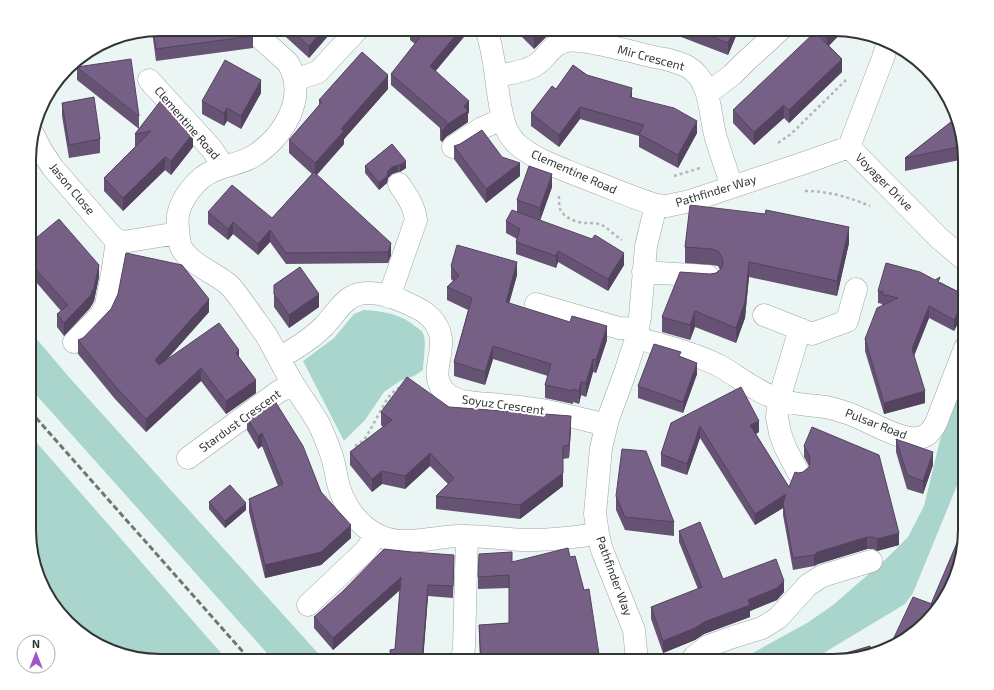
<svg xmlns="http://www.w3.org/2000/svg" width="994" height="690" viewBox="0 0 994 690" font-family="'Exo 2',sans-serif">
  <style>
    .green { fill: #aad5cd }
    .lines { fill: none; stroke-linecap: round; stroke-linejoin: round }
    .minor-casing { stroke: #9ba4a3; stroke-width: 23 }
    .path { stroke: #b0b9b7; stroke-width: 2.5; stroke-dasharray: 3 3; stroke-linecap: butt }
    .minor { stroke: #fff; stroke-width: 22 }
    .rail { stroke: #6f7674; stroke-width: 3; stroke-dasharray: 6 3; stroke-linecap: butt }
    .wall { fill: #665373 }
    .shaded-wall { fill: #53435e }
    .building { fill: #776086; stroke: #53435e }
    .labels { text-anchor: middle; stroke-width: 4; stroke-linejoin: round; paint-order: stroke }
    .street-label { font-size: 12px; fill: #313534; stroke: #fff }
    .rim { fill: none; stroke: #313534; stroke-width: 2 }
  </style>
  <rect width="100%" height="100%" fill="#ebf6f4"/>
  <path class="green" d="M364 310C382 311 402 314 416 327 418 328 422 331 423 333 427 341 423 361 423 370L414 376 400 381 384 392 365 420 344 441 303 361 334 338 354 314Z
    M30 331 68 376 325 661H274L30 388Z
    M965 374V466L913 593 905 604 827 651 814 661H738L807 623 833 605 886 559 908 537 924 506 940 440Z
    M30 435 228 661H151L117 654 80 634 46 595 30 547Z"/>
  <g class="lines">
    <g class="minor-casing">
      <path id="minor" d="M251 29 288 63C309 98 282 139 252 157 240 164 225 165 213 171 198 177 181 198 178 215 177 220 178 226 178 231 179 236 179 242 181 247 189 264 216 273 229 285 236 292 241 300 247 308 253 317 260 326 266 335 275 350 283 367 292 382 300 396 311 410 319 424 323 433 327 442 330 451 334 460 335 469 337 479 342 503 357 526 380 536 404 547 432 537 458 536 480 535 502 539 524 540 548 541 573 537 598 534
        M486 29C497 59 495 92 504 122 506 130 511 138 516 143 533 159 560 168 582 177 606 186 631 197 656 205
        M888 42 883 58 849 147 940 239 965 260
        M496 76C507 74 523 72 534 66 547 59 550 44 567 41 581 38 614 48 630 51 641 54 653 57 665 59 673 61 681 63 688 67 712 81 709 115 716 138 721 155 727 171 732 187
        M149 80 211 148 224 167
        M295 80 318 72 358 29
        M707 94 733 74 745 62 781 29
        M33 134 41 150 53 168 111 235 117 240 123 242 178 233
        M453 147 482 128 503 119
        M643 272 708 276
        M389 297 416 220C414 205 407 196 399 184
        M536 304 619 328 638 329
        M764 315 812 334 847 321 856 289
        M637 338C662 345 694 353 718 365 738 376 756 392 778 399 794 405 810 405 826 407 834 409 842 411 850 414 869 421 898 440 918 438 927 437 932 431 936 423L965 348
        M74 342 100 316 106 305 113 268 117 240
        M279 358C295 349 310 340 323 327 331 319 337 309 345 302 362 284 395 297 413 306 427 312 439 323 441 339 443 357 429 378 446 393 457 403 476 403 490 404 509 406 528 407 547 411 567 415 586 420 606 425
        M188 458 278 392 293 384
        M798 472 785 447 780 433 777 417 779 399 800 329
        M308 605 366 550 376 534
        M462 661 464 647 467 536
        M637 661 634 630 602 550 598 534 595 514 601 448 608 419 626 370 636 339 640 317 646 246 656 205 667 206 690 201 807 162 849 147
        M691 661 695 656 708 646 733 637 762 628 778 618 808 585 822 576 871 561"/>
    </g>
    <path class="path" d="M778 143 791 134 846 80
      M674 176 700 168
      M805 191C828 191 849 197 870 206
      M559 196C559 200 559 205 560 209 564 218 577 223 586 223 591 223 597 223 602 225 609 229 615 236 622 240
      M355 446 364 440 369 432 387 399 394 391 402 386"/>
    <use href="#minor" class="minor"/>
    <path class="rail" d="M30 411 251 661"/>
  </g>
  <path class="wall" d="M160 29 253 36V48L156 61 152 31Z
    M277 29H328V36L309 58Z
    M410 29H468V32L435 71 469 112 468 114V122L446 137 442 142 440 140V128L391 85V74L415 44 410 40Z
    M514 29H554L534 49Z
    M659 29H739L728 55 663 30Z
    M809 29 844 30 829 46 842 72 789 123 784 118 754 145 733 123V110L814 34Z
    M921 65 928 73 921 68Z
    M77 67 139 116V129L162 99 193 147 171 175 165 170 123 211 104 191V178L135 147V134L139 129 77 80Z
    M587 75 632 97 697 133 678 168 639 147V136L580 119 559 147 531 126V113L556 89Z
    M388 89 344 139V144L317 175 391 255 388 263 286 264 270 242 258 255 233 234 228 240 208 224V212L272 218 312 174 289 153V140L319 105V100Z
    M261 93 241 129 227 121 224 126 202 114V101Z
    M62 103 100 139V153L69 158 62 116Z
    M956 118 965 151V159L905 171V158Z
    M392 144 406 168 400 172H398L392 174 388 178 387 183 379 190 365 173V166Z
    M454 146 502 157 520 176 486 203 454 159Z
    M552 187 540 220 624 265 608 291 558 262 556 268 516 254V242L517 239 506 233V221L517 212V200Z
    M30 243 99 277 94 301 90 308 64 336 57 327V314L61 311 30 275Z
    M849 243 837 296 749 277 745 318 736 343 695 327 690 340 662 332V317L710 274 716 273 720 270 718 266 712 265 685 263V247Z
    M451 266 517 275 509 303 607 340 596 373 593 372 586 397 581 395 579 404 573 402V404L545 398V385L548 376 493 359 485 385 454 376V362L468 310 447 300V287L453 281 451 279Z
    M940 282 965 295 954 331 929 318 914 356 925 403 884 414 865 351V339L882 306V304L878 303V291Z
    M274 285 319 307 289 328 274 307Z
    M209 312 165 361 239 358 256 393 226 414 201 381 146 432 115 399 78 354V340L83 338Z
    M681 357 697 374 683 413 638 398V386Z
    M449 407 571 429 569 458 563 459V486L520 519 436 509V496L448 484 430 466 405 489 382 484 372 492 350 465V452L383 427 381 425V412Z
    M247 418 321 492 351 538 321 565 265 578 249 512V499L278 486 262 446 258 449 247 430Z
    M671 423 759 432 756 434 789 487 798 473 803 472 809 467V466L804 457V446L899 545 877 551 873 549H867L818 564 814 566 793 570 783 515V508L755 525 700 438 687 475 661 466V454Z
    M896 439 933 465 923 494 907 489 896 452Z
    M616 496 674 522V536L625 530 616 510Z
    M209 502 246 510 225 528 209 509Z
    M679 531 723 579 784 592 777 600 750 611V617L704 634 695 640 663 653 651 619V607L698 589 679 542Z
    M570 557 600 661H480L479 637V625L509 623V588L478 589V577L512 562Z
    M454 567 453 598 428 596 423 660 427 661H390V650L395 649 400 590 333 650 314 628V617Z
    M931 604 938 610 891 648V644Z"/>
  <path class="shaded-wall" d="M324 29H328V36L309 58V46Z
    M461 29H468V32L430 78V66Z
    M541 29H554L534 49V36Z
    M734 29H739L728 55V43Z
    M833 29H843L844 30 827 47V35Z
    M113 38 70 66 73 62 110 39Z
    M842 59V72L789 123V110Z
    M388 75V89L344 139V144L315 176V163L341 129Z
    M261 80V93L241 129V116Z
    M632 88V100L630 97Z
    M469 101V112L468 114V122L446 137 442 142V131Z
    M784 105V118L754 145V132Z
    M580 107V119L559 147V135Z
    M227 108V121L224 126V113Z
    M697 121V133L678 168V155Z
    M193 133V147L171 175V161Z
    M165 157V170L123 211V198Z
    M406 161V168L400 172V165Z
    M520 163V176L486 203V189Z
    M398 165V172L392 174 388 178 387 183 379 190V183L392 167Z
    M552 174V187L540 221V208Z
    M33 177V189L30 194V181Z
    M233 222V234L228 240V229Z
    M849 227V243L837 296V281Z
    M270 230V242L258 255V244Z
    M391 243V255L388 263V252Z
    M558 251V262L556 268V256Z
    M624 253V265L608 291V279Z
    M517 262V275L506 315V302Z
    M749 262V277L745 318 736 343V328Z
    M99 265V277L94 301 90 308 64 336V323Z
    M319 294V307L289 328V315Z
    M209 299V312L155 373V360Z
    M965 299V311L954 331V320Z
    M929 306V318L912 361V349Z
    M695 311V327L690 340V325Z
    M607 326V340L596 373V360Z
    M493 346V359L485 385V372Z
    M239 350V363L236 353Z
    M593 359V372L586 397V383Z
    M697 363V374L683 413V402Z
    M201 368V381L146 432V419Z
    M256 380V393L226 414V401Z
    M581 382V395L579 404V391Z
    M925 391V403L884 414V403Z
    M571 416V429L569 458V445Z
    M759 421V432L750 437V425Z
    M700 426V438L687 475V464Z
    M262 433V446L258 449V436Z
    M563 446V486L520 519V505Z
    M933 452V465L923 494V481Z
    M430 453V466L405 489V476Z
    M382 471V484L372 492V479Z
    M786 494 783 503V508L755 525V514Z
    M246 503V510L225 528V521Z
    M351 525V538L321 565 265 578V565Z
    M899 533V545L877 551V539Z
    M867 537V549L818 564 814 566V555L818 552Z
    M401 577V589L333 650V638Z
    M784 581V592L777 600 750 611V617L704 634 695 640 663 653V641L748 600Z
    M428 585V596L423 661H422Z"/>
  <path class="building" d="M160 29H246L253 36 156 49 153 30Z
    M290 29H324L309 46Z
    M411 29H461L430 66 469 101 464 106 468 111 446 125 442 131 440 128 447 122 391 74 420 37Z
    M527 29H541L534 36Z
    M694 29H734L728 43Z
    M821 29H833L827 35Z
    M815 32 842 59 789 110 784 105 754 132 733 110Z
    M362 52 388 75 341 129 344 131 315 163 289 140 322 102 319 100Z
    M131 59 139 116 77 67Z
    M225 60 261 80 241 116 227 108 224 113 202 101Z
    M573 65 587 75 632 88 630 97 674 108 697 121 678 155 639 134 644 125 580 107 559 135 531 113 552 86 556 89Z
    M94 97 100 139 69 145 62 103Z
    M162 99 193 133 171 161 165 157 123 198 104 178 151 131 135 134Z
    M956 118 963 146 905 158Z
    M482 130 502 157 520 163 486 189 454 146 460 144Z
    M392 144 406 161 400 165H398L392 167 388 171 387 176 379 183 365 166Z
    M529 166 552 174 540 208 517 200Z
    M314 172 391 243 388 252 286 253 270 230 258 244 233 222 228 229 208 212 232 185 272 218Z
    M30 174 33 177 30 181Z
    M690 205 765 214 766 210 849 227 837 281 749 262 745 302 736 328 695 311 690 325 662 317 680 272 710 274 716 273 721 269 723 263 722 257 718 251 712 249 685 247Z
    M512 210 592 239 595 235 624 253 608 279 558 251 556 256 516 242 520 229 506 221Z
    M59 219 99 265 94 288 90 296 64 323 57 314 68 305 30 263V243Z
    M457 245 517 262 506 302 570 322 572 316 607 326 596 360 593 359 586 383 581 382 579 391 573 389V391L545 385 551 364 493 346 485 372 454 362 472 298 447 287 459 276 451 266Z
    M126 253 182 265 209 299 155 360 159 365 219 323 239 350 236 353 256 380 226 401 201 368 146 419 115 386 78 340 83 338 111 309 118 294Z
    M886 263 920 272 935 280 940 277 938 282 965 295V299L954 320 929 306 912 349 925 391 884 403 865 339 877 308 898 298 882 294 883 292 878 291Z
    M300 267 319 294 289 315 274 294V285Z
    M654 344 681 352 679 356 697 363 683 402 638 386Z
    M407 377 449 407 571 416 569 445 563 446V473L520 505 436 496 454 478 430 453 405 476 382 471 372 479 350 452 392 420 381 412Z
    M741 387 759 421 750 425 789 487 795 472 798 473 803 472 809 467 810 461 809 455 804 446 812 427 879 455 899 533 877 539 873 537H867L818 552 814 555 793 558 783 503 786 494 755 514 700 426 687 464 661 454 671 423Z
    M273 398 303 446 321 492 351 525 321 552 265 565 249 499 283 484 262 433 258 436 247 418Z
    M896 439 933 452 923 481 907 475Z
    M622 449 646 451 674 522 625 517 616 496Z
    M230 485 246 503 225 521 209 502Z
    M700 522 723 579 776 559 784 581 777 588 748 600 750 605 704 622 695 628 663 641 651 607 702 587 679 531Z
    M965 524V539L958 573 938 610 895 645 891 644 913 597 932 604H931Z
    M568 548 570 557 575 556 584 590 589 589 600 661H481L479 625 509 623V575L478 577 479 554 512 552V562Z
    M384 549 412 552 454 555 453 586 428 585 422 661 427 660V661H391L390 650 395 649 401 577 333 638 314 617 343 591Z
    M870 646 872 652 835 661H826L829 658Z"/>
  <g class="labels">
    <g class="street-label">
      <text transform="translate(651 58) rotate(15)" y="4">Mir Crescent</text>
      <text transform="translate(187 123) rotate(49)" y="4">Clementine Road</text>
      <text transform="translate(574 172) rotate(24)" y="4">Clementine Road</text>
      <text transform="translate(884 182) rotate(45)" y="4">Voyager Drive</text>
      <text transform="translate(72 189) rotate(50)" y="4">Jason Close</text>
      <text transform="translate(716 191) rotate(-17)" y="4">Pathfinder Way</text>
      <text transform="translate(503 405) rotate(8)" y="4">Soyuz Crescent</text>
      <text transform="translate(240 421) rotate(-36)" y="4">Stardust Crescent</text>
      <text transform="translate(876 424) rotate(21)" y="4">Pulsar Road</text>
      <text transform="translate(614 576) rotate(70)" y="4">Pathfinder Way</text>
    </g>
  </g>
  <path d="M0 0H994V690H0ZM160 36H834A124 124 0 0 1 958 160V530A124 124 0 0 1 834 654H160A124 124 0 0 1 36 530V160A124 124 0 0 1 160 36Z" fill="#fff" fill-rule="evenodd"/>
  <path class="rim" d="M160 36H834A124 124 0 0 1 958 160V530A124 124 0 0 1 834 654H160A124 124 0 0 1 36 530V160A124 124 0 0 1 160 36Z"/>
  <g transform="translate(36 654)"><circle r="19" fill="#ffffff" stroke="#adaeae"/>
  <path d="M0-3L7 15L0 10L-7 15Z" fill="#9f56c9"/>
  <text y="-6" font-size="11" font-weight="bold" text-anchor="middle" fill="#313534">N</text>
  </g>
</svg>
